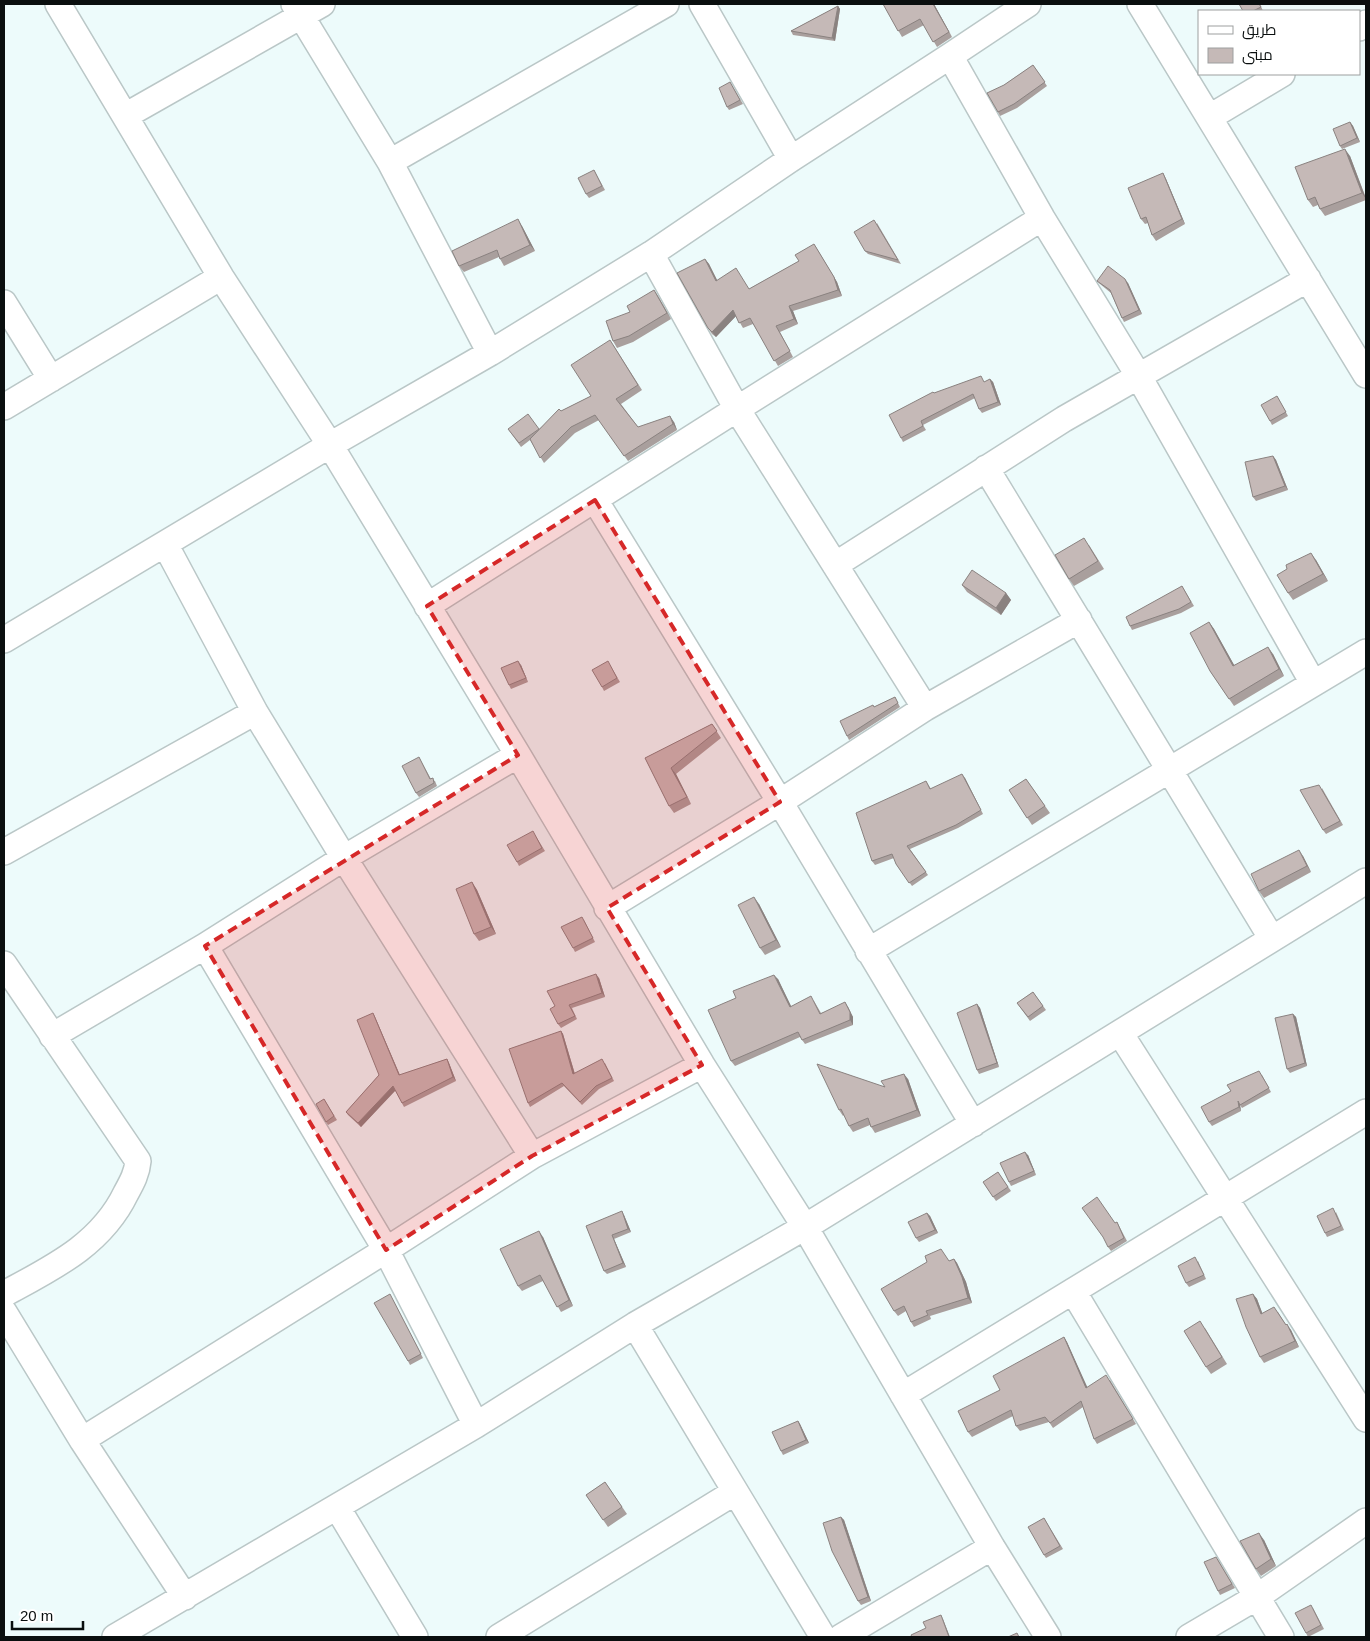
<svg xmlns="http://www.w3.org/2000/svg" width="1370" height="1641" viewBox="0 0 1370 1641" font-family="Arial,Cairo,sans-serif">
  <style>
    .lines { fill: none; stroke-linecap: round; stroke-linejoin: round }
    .minor-casing { stroke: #bac7c7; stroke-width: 28 }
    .minor { stroke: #fff; stroke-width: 25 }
    .wall { fill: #a99f9d }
    .shaded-wall { fill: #8a8280 }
    .building { fill: #c5b9b7; stroke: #8a8280 }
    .marked { fill: #d62828; fill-opacity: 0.2; stroke: #d62828; stroke-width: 4; stroke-dasharray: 10 6; stroke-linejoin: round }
  </style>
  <rect width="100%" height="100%" fill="#edfbfb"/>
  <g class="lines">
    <g class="minor-casing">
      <path id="minor" d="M58 4 221 277 330 445 518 755 702 1065 805 1227 992 1547 1048 1637
        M294 4 390 162 490 353
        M702 4 791 159
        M1140 4 1366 375
        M1359 28 1366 23
        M950 56 1042 218 1138 375 1313 683
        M125 116 322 4
        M1210 117 1282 74
        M390 162 666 4
        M651 254 737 409 925 708
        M4 303 51 379
        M4 407 221 277
        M986 468 1272 939
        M595 500 780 802 973 1124
        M165 544 255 712 344 858 532 1156
        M835 565 1064 419 1308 279
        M427 606 737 409 1042 218
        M4 640 330 445 490 353 651 254 791 159 950 56 1028 4
        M4 852 255 712
        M607 908 780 802 925 708 1079 620
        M205 946 386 1250 476 1425
        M868 951 1366 652
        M4 964 138 1161C137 1173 132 1182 126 1193 101 1245 52 1268 4 1294
        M1120 1033 1366 1419
        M52 1036 205 946 344 858 518 755
        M1073 1291 1281 1637
        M4 1312 82 1440 185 1597
        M635 1325 823 1637
        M903 1395 1366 1112
        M82 1440 386 1250 532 1156 702 1065
        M337 1507 415 1637
        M115 1637 476 1425 635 1325 805 1227 1366 881
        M499 1637 735 1492
        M841 1637 992 1547
        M1189 1637 1257 1597 1366 1521"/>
    </g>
    <use href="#minor" class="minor"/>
  </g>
  <path class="wall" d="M883 4H934L952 37 937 47 924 25 902 37Z
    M1239 4H1260L1263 11H1243Z
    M838 6 840 9 835 41 793 35 791 31Z
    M1033 65 1047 86 1017 108 1000 116 998 112 1004 85Z
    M730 82 743 104 729 110 727 107Z
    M1350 122 1353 126 1360 142 1342 149 1340 146Z
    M1350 156 1366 198V200L1325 216 1320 209 1318 205 1313 207 1308 200Z
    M594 170 605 190 589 198 586 194Z
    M1163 173 1166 179 1185 224 1156 241 1152 235 1148 223 1145 224 1141 219Z
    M877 223 901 264 868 254 865 251Z
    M522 226 535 251 504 266 499 257 464 272 459 266Z
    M814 244 837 282 842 296 793 311 798 324 780 332 793 357 778 366 753 324 743 328 736 316 716 337 712 334 708 328 705 259 709 264 717 280 749 289 799 261Z
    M1097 281 1128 283 1142 314 1124 322 1122 318 1111 293 1100 284Z
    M654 290 671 319 633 342 617 348 613 341 630 312Z
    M614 346 642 390 621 404 638 427 674 422 677 430 628 461 599 420 575 433 544 463 530 440 521 447 508 429H539L561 411 591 396Z
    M990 379 993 382 1001 405 982 413 979 409 975 398 923 425 926 430 903 442 901 438 934 393 985 382Z
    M1277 396 1288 416 1272 425 1270 421Z
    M1273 456 1276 460 1288 490 1256 501 1253 497Z
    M1089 545 1104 569 1074 586 1069 579Z
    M1316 560 1328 581 1293 600 1288 593 1287 569Z
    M962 585 1006 593 1011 600 1001 615 967 592Z
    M1182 586 1194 606 1181 613 1132 630 1130 626Z
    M1209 622 1214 629 1234 665 1273 654 1284 676 1234 706 1210 671Z
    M521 665 528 682 511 689 509 685Z
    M610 665 620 682 604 691 602 687Z
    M895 697 900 707 849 740 847 736 874 707Z
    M712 724 721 738 676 774 691 804 674 813 669 806 645 758Z
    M419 757 431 779 435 781 437 786 419 797 416 793Z
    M965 778 983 814 958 828 910 849 928 875 912 886 896 864 894 858 875 865 872 861 926 781 931 789Z
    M1026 779 1050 813 1032 825 1009 790Z
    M1322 788 1343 825 1326 834 1323 830Z
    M535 835 545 851 519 866 517 862Z
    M1303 856 1311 872 1264 898 1259 891Z
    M472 882 477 890 496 934 479 941 474 934Z
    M759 904 781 947 765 955 760 948Z
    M584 920 595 942 575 952 573 948Z
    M599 978 605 997 572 1008 577 1019 561 1028 558 1024 555 1006Z
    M778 979 791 1007 814 1001 821 1013 848 1007 853 1017V1025L805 1044 800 1037 735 1066 731 1061Z
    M1033 992 1046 1010 1030 1021 1017 1003Z
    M977 1004 980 1008 999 1067 979 1074 977 1070Z
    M373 1013 375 1017 400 1075 447 1059 449 1063 456 1081 404 1107 395 1090 361 1127 348 1115 346 1112 379 1075Z
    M1293 1014 1296 1017 1307 1066 1290 1073 1287 1069Z
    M561 1031 563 1034 575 1074 605 1063 614 1081 599 1089 582 1105 564 1086 530 1107 528 1103Z
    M1262 1075 1271 1092 1242 1108 1240 1105 1241 1111 1212 1126 1209 1122Z
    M908 1079 921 1116 875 1133 870 1125 853 1132 849 1126 844 1115 843 1116 839 1110 885 1087Z
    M324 1099 337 1120 328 1125 326 1122Z
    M1028 1155 1036 1175 1011 1186 1009 1182Z
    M998 1172 1011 1191 996 1201 983 1182Z
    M1336 1212 1344 1230 1327 1237 1325 1233Z
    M927 1213 930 1216 938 1233 919 1242 916 1238Z
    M624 1215 631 1232 614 1239 626 1267 607 1274 604 1271 586 1226Z
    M1117 1222 1127 1241 1111 1251 1108 1247 1115 1223Z
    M543 1237 573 1306 561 1312 543 1281 522 1291 518 1286Z
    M954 1259 957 1263 966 1282 972 1303 930 1316 931 1319 914 1327 911 1322 906 1311 898 1316 894 1311 949 1261Z
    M1198 1261 1206 1279 1189 1287 1186 1283Z
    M1253 1294 1257 1299 1262 1313 1278 1312 1286 1325 1291 1330 1299 1347 1264 1363 1260 1357Z
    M392 1298 423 1358 410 1365 408 1361Z
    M1205 1328 1227 1364 1211 1374 1206 1367Z
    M1064 1337 1067 1342 1087 1388 1110 1380 1136 1424 1097 1444 1094 1439 1083 1407 1053 1428 1049 1422 1020 1431 1016 1426 1013 1416 972 1437 968 1432 1000 1390Z
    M798 1421 800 1424 809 1443 783 1455 781 1451Z
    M605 1482 627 1514 608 1527 586 1495Z
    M841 1517 844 1520 871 1601 861 1605 858 1601Z
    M1044 1518 1063 1549 1046 1558 1044 1555Z
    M1264 1540 1276 1566 1261 1576 1256 1569Z
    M1218 1560 1235 1588 1220 1595 1218 1591Z
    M1313 1608 1324 1629 1308 1637 1306 1633Z"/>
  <path class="shaded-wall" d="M933 4H934L952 37 949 32Z
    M838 6 840 9 835 41 832 38Z
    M1350 122 1353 126 1360 142 1357 138Z
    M1345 149 1350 156 1366 199 1362 193Z
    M1163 173 1166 179 1185 224 1182 219Z
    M518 219 522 226 535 251 530 245Z
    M814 244 837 282 842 296 838 290Z
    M705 259 709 264 720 286 716 281Z
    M1125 279 1128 283 1142 314 1139 310Z
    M654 290 658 296 671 319 667 313Z
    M789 306 793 311 798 324 794 319Z
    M733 310 737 315 716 337 712 332Z
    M990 379 993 382 1001 405 998 402Z
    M670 416 674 422 677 430 673 424Z
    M1273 456 1276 460 1288 490 1285 486Z
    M1311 553 1316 560 1328 581 1323 574Z
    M1006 593 1011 600 1001 615 996 608Z
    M1209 622 1214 629 1238 672 1233 666Z
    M1268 647 1273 654 1284 676 1279 669Z
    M518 661 521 665 528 682 526 678Z
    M671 768 676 774 691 804 687 797Z
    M962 774 965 778 983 814 981 810Z
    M1299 850 1303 856 1311 872 1307 866Z
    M472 882 477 890 496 934 491 927Z
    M754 897 759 904 781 947 776 940Z
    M596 974 599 978 605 997 602 993Z
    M774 975 778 979 794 1012 790 1007Z
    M845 1002 848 1007 853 1017V1025L850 1020Z
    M977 1004 980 1008 999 1067 997 1063Z
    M373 1013 375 1017 401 1078 399 1075Z
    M1293 1014 1296 1017 1307 1066 1305 1063Z
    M561 1031 563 1034 576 1078 573 1074Z
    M447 1059 449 1063 456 1081 453 1077Z
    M904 1074 908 1079 921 1116 917 1110Z
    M393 1086 396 1090 361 1127 358 1123Z
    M1238 1101 1240 1105 1241 1111 1239 1107Z
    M1025 1152 1028 1155 1036 1175 1034 1171Z
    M622 1211 624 1215 631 1232 628 1229Z
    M927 1213 930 1216 938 1233 935 1230Z
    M539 1231 543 1237 573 1306 569 1300Z
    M612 1235 614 1239 626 1267 623 1263Z
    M954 1259 957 1263 966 1282 972 1303 968 1298Z
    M1253 1294 1257 1299 1265 1320 1261 1314Z
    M1287 1324 1291 1330 1299 1347 1295 1341Z
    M1064 1337 1067 1342 1090 1393 1086 1388Z
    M798 1421 800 1424 809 1443 806 1440Z
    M841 1517 844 1520 871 1601 868 1597Z
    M1259 1533 1264 1540 1276 1566 1271 1559Z
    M941 1615 943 1619 950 1637H949Z"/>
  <path class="building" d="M883 4H933L949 32 933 42 920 19 898 31Z
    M1239 4H1259L1261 7 1253 11H1243Z
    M838 6 832 38 791 31Z
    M1033 65 1045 82 1014 104 998 112 987 93 1004 85Z
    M730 82 740 100 727 107 719 88Z
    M1350 122 1357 138 1340 146 1333 129Z
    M1345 149 1362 193 1320 209 1315 197 1308 200 1295 167Z
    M594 170 602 186 586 194 578 178Z
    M1163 173 1182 219 1152 235 1146 217 1141 219 1128 188Z
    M518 219 530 245 500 259 497 250 459 266 452 251Z
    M874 220 898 260 865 251 854 232Z
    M814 244 834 277 838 290 789 306 794 319 776 326 790 351 774 361 750 318 739 323 733 310 712 332 708 328 677 273 705 259 716 281 736 268 749 289 799 261 795 255Z
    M1108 266 1125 279 1139 310 1122 318 1110 290 1097 281Z
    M654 290 667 313 629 336 613 341 606 321 630 312 627 306Z
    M610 340 638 385 616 399 638 427 670 416 673 424 624 456 595 415 571 427 540 458 530 439 559 409 561 411 591 396 571 365Z
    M981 376 984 382 990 379 998 402 979 409 973 394 921 421 923 426 901 438 889 415 933 392 934 393Z
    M1277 396 1286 412 1270 421 1261 405Z
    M528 414 539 429 519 443 508 429Z
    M1273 456 1285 486 1253 497 1245 462Z
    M1084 538 1098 561 1069 579 1055 555Z
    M1311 553 1323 574 1288 593 1277 575 1287 569 1286 565Z
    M972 570 1006 593 996 608 962 585Z
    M1182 586 1191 602 1179 609 1130 626 1126 617Z
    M1209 622 1233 666 1268 647 1279 669 1229 699 1210 671 1190 633Z
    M518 661 526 678 509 685 501 668Z
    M608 661 617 678 602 687 592 670Z
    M895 697 898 703 847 736 840 721 873 705 874 707Z
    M712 724 717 731 671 768 687 797 669 806 645 758Z
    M419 757 430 779 433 778 434 783 416 793 402 766Z
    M962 774 981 810 956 825 907 846 926 872 909 883 896 864 892 854 872 861 856 813 926 781 930 789Z
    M1026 779 1045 806 1027 818 1009 790Z
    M1319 785 1340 821 1323 830 1300 790Z
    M533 831 542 848 517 862 507 845Z
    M1299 850 1307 866 1259 891 1251 874Z
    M472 882 491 927 474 934 456 889Z
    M754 897 776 940 760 948 738 905Z
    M582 917 593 938 573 948 561 927Z
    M596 974 602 993 569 1005 575 1016 558 1024 550 1009 555 1006 547 991Z
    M774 975 790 1007 811 996 820 1014 845 1002 850 1012V1020L802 1040 798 1032 731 1061 708 1010 736 998 733 991Z
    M1033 992 1043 1006 1028 1017 1017 1003Z
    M977 1004 997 1063 977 1070 957 1013Z
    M373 1013 399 1075 447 1059 453 1077 402 1103 393 1086 358 1123 346 1112 379 1075 357 1020Z
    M1293 1014 1305 1063 1287 1069 1275 1018Z
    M561 1031 573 1074 602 1059 612 1078 596 1086 580 1102 562 1083 528 1103 509 1049Z
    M817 1064 885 1087 881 1081 904 1074 917 1110 871 1127 868 1118 849 1126 841 1109 839 1110Z
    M1259 1071 1269 1088 1240 1105 1238 1101 1239 1107 1209 1122 1201 1107 1231 1091 1227 1085Z
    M324 1099 334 1116 326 1122 316 1104Z
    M1025 1152 1034 1171 1009 1182 1000 1163Z
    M998 1172 1008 1187 993 1197 983 1182Z
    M1097 1197 1115 1223 1117 1222 1124 1238 1108 1247 1103 1237 1082 1208Z
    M1333 1208 1341 1226 1325 1233 1317 1216Z
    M622 1211 628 1229 612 1235 623 1263 604 1271 586 1226Z
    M927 1213 935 1230 916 1238 908 1222Z
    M539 1231 569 1300 557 1307 540 1275 518 1286 500 1249Z
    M941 1249 949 1261 954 1259 962 1277 968 1298 926 1311 928 1315 911 1322 904 1306 894 1311 881 1289 927 1262 925 1256Z
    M1195 1257 1204 1275 1186 1283 1178 1266Z
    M390 1294 421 1354 408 1361 374 1303Z
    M1253 1294 1261 1314 1274 1307 1286 1325 1287 1324 1295 1341 1260 1357 1246 1327 1236 1299Z
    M1200 1321 1222 1357 1206 1367 1184 1331Z
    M1064 1337 1086 1388 1106 1375 1133 1419 1094 1439 1081 1401 1050 1423 1045 1417 1016 1426 1011 1410 968 1432 958 1411 1000 1390 993 1376Z
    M798 1421 806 1440 781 1451 772 1432Z
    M605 1482 622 1507 603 1520 586 1495Z
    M841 1517 868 1597 858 1601 832 1551 823 1523Z
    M1044 1518 1060 1546 1044 1555 1028 1527Z
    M1259 1533 1271 1559 1256 1569 1240 1541Z
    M1216 1557 1232 1584 1218 1591 1204 1562Z
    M1311 1605 1321 1625 1306 1633 1295 1613Z
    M941 1615 949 1637H912L911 1635 926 1628 923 1622Z
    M1017 1633 1019 1637H1008Z"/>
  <path class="marked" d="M595 500 780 802 607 908 702 1065 532 1156 386 1250 205 946 518 755 427 606Z"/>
  <rect width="1370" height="1641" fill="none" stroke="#0a0f0f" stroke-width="10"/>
  <rect x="1198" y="10" width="162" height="65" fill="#ffffff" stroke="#9d9f9f"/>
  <rect x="1208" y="26" width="25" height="8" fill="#ffffff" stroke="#9d9f9f"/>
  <text x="1242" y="35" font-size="15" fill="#0a0f0f">طريق</text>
  <rect x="1208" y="48" width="25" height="15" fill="#c5b9b7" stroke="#9d9f9f"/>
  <text x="1242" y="60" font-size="15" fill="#0a0f0f">مبنى</text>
  <path d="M12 1621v8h71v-8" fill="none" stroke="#0a0f0f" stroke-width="2.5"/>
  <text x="20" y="1621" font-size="15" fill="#0a0f0f" stroke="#ffffff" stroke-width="4" paint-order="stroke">20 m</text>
</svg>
